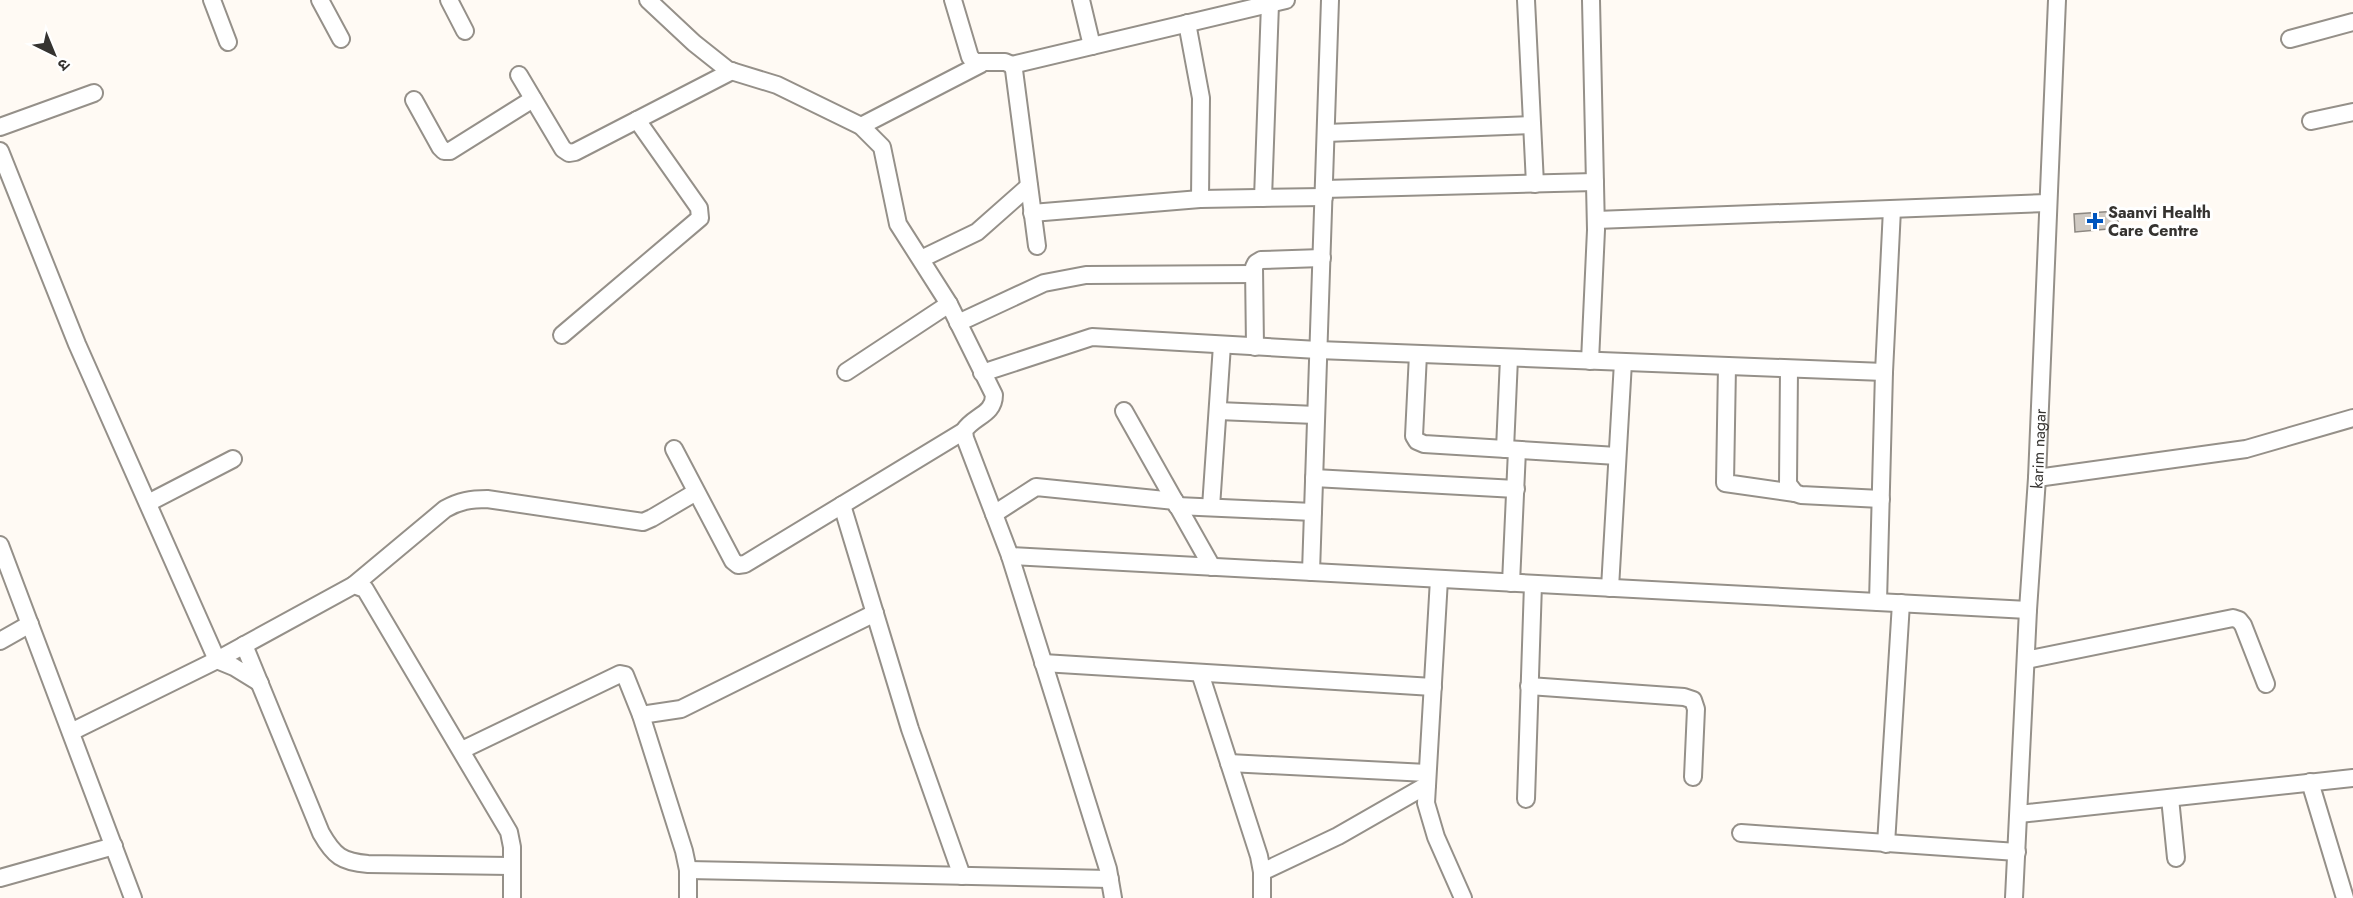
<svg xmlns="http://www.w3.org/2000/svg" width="2353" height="898" viewBox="0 0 2353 898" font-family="Jost,'Noto Sans Devanagari',sans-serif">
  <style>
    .building { fill: #d0cac3; stroke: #8d8882; stroke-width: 1.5 }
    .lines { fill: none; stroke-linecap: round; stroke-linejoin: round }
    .minor-casing { stroke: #959089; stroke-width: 20 }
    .minor { stroke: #fff; stroke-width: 16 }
    .poi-dot { fill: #0055be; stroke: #fff; stroke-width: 2 }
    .labels { text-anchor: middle; stroke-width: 6; stroke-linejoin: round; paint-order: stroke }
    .poi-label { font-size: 16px; font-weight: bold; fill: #353330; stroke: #fff; text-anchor: start }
    .street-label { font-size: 16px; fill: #353330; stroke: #fff }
  </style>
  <rect width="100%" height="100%" fill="#fffaf4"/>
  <path class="building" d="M2117 211 2119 228 2075 232 2074 214Z"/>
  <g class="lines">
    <g class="minor-casing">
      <g id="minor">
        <path d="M212 0 228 42"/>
        <path d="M320 0 341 39"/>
        <path d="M449 0 465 31"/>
        <path d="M648 0 694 43 728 70 777 85 861 126 882 147 898 224 949 304 994 395C994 415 973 416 964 431L965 438 1010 556 1108 869 1113 898"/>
        <path d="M953 0 970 57 975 62H1005L1012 65 1014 70 1037 246"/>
        <path d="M1081 0 1092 46"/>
        <path d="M1526 0 1535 184"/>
        <path d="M1187 23 1201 98 1200 199"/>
        <path d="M2290 39 2353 22"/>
        <path d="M1012 65 1286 0"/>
        <path d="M519 75 563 149 569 153 575 152 732 71"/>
        <path d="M414 100 440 147 444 151H450L533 99"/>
        <path d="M2311 121 2353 112"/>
        <path d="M861 126 981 64"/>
        <path d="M0 127 94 93"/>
        <path d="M1326 133 1532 125"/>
        <path d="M0 151 77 344 217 660 234 667 260 683"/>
        <path d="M1324 189 1595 182"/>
        <path d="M1263 198 1270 4"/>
        <path d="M1032 213 1200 199 1324 197"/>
        <path d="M1596 220 2048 203"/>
        <path d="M921 259 977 232 1029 186"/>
        <path d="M958 323 1044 283 1086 275 1254 274"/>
        <path d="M562 335 700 218 699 208 637 120"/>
        <path d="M1255 347 1254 267 1256 263 1261 260 1322 258"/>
        <path d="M1418 354 1414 436 1417 441 1424 444 1617 456"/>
        <path d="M1590 361 1596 230 1591 0"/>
        <path d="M1727 366 1725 483 1795 493"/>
        <path d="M1789 369 1788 484 1795 493 1801 495 1881 499"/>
        <path d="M846 372 949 304"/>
        <path d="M982 373 1092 337 1318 350 1884 372"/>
        <path d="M1124 411 1212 567"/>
        <path d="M1218 411 1316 415"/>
        <path d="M674 449 733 561 738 565 745 564 964 431"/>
        <path d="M1505 449 1509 358"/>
        <path d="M1314 478 1516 489"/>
        <path d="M2037 478 2246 449 2353 418"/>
        <path d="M148 503 233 459"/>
        <path d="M842 505 910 729 962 876"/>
        <path d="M1177 506 1313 512"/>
        <path d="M1211 507 1222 345"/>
        <path d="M994 514 1036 487 1175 501"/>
        <path d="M0 545 133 898"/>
        <path d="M1010 556 2028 610"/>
        <path d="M1311 572 1330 0"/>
        <path d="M1439 579 1426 803 1436 837 1463 898"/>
        <path d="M1511 583 1517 450"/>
        <path d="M354 585 445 509C459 501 471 499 487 499L643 522 652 518 696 492"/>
        <path d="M1610 588 1623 362"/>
        <path d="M1878 602 1884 372 1892 209"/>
        <path d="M0 641 30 624"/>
        <path d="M244 645 321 833C334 856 342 862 368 864L512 866"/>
        <path d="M2026 660 2233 618 2239 620 2243 625 2266 684"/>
        <path d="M1043 663 1433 687"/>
        <path d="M1200 673 1259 856 1262 872V898"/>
        <path d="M1529 686 1684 697 1693 700 1696 709 1693 777"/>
        <path d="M641 715 681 709 875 613"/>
        <path d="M71 732 217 660 354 585 365 589 509 832 512 847V898"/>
        <path d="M462 750 620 674 625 675 641 715 684 851 688 870V898"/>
        <path d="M1229 763 1427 773"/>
        <path d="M2310 782 2345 898"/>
        <path d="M2170 798 2176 858"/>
        <path d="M1526 799 1533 584"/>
        <path d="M2019 814 2353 778"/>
        <path d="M1741 833 2017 852"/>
        <path d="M1886 844 1901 603"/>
        <path d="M688 870 1110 879"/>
        <path d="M1262 872 1338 836 1427 785"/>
        <path d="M0 878 114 846"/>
        <path id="s1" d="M2014 898 2028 610 2037 478 2057 0"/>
      </g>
    </g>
    <use href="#minor" class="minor"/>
  </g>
  <path class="poi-dot" d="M2092 212h6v6h6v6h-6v6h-6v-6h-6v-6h6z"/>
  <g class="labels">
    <g class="poi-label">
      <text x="2108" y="218">Saanvi Health<tspan x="2108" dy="18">Care Centre</tspan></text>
    </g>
    <g class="street-label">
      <text dy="6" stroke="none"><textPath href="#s1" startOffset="450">karim nagar</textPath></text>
    </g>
  </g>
  <g transform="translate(54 54) rotate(137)" stroke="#ffffff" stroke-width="4.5" paint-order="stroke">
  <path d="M0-4.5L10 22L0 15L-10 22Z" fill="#353330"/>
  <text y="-9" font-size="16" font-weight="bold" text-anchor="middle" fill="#353330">उ</text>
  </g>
</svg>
